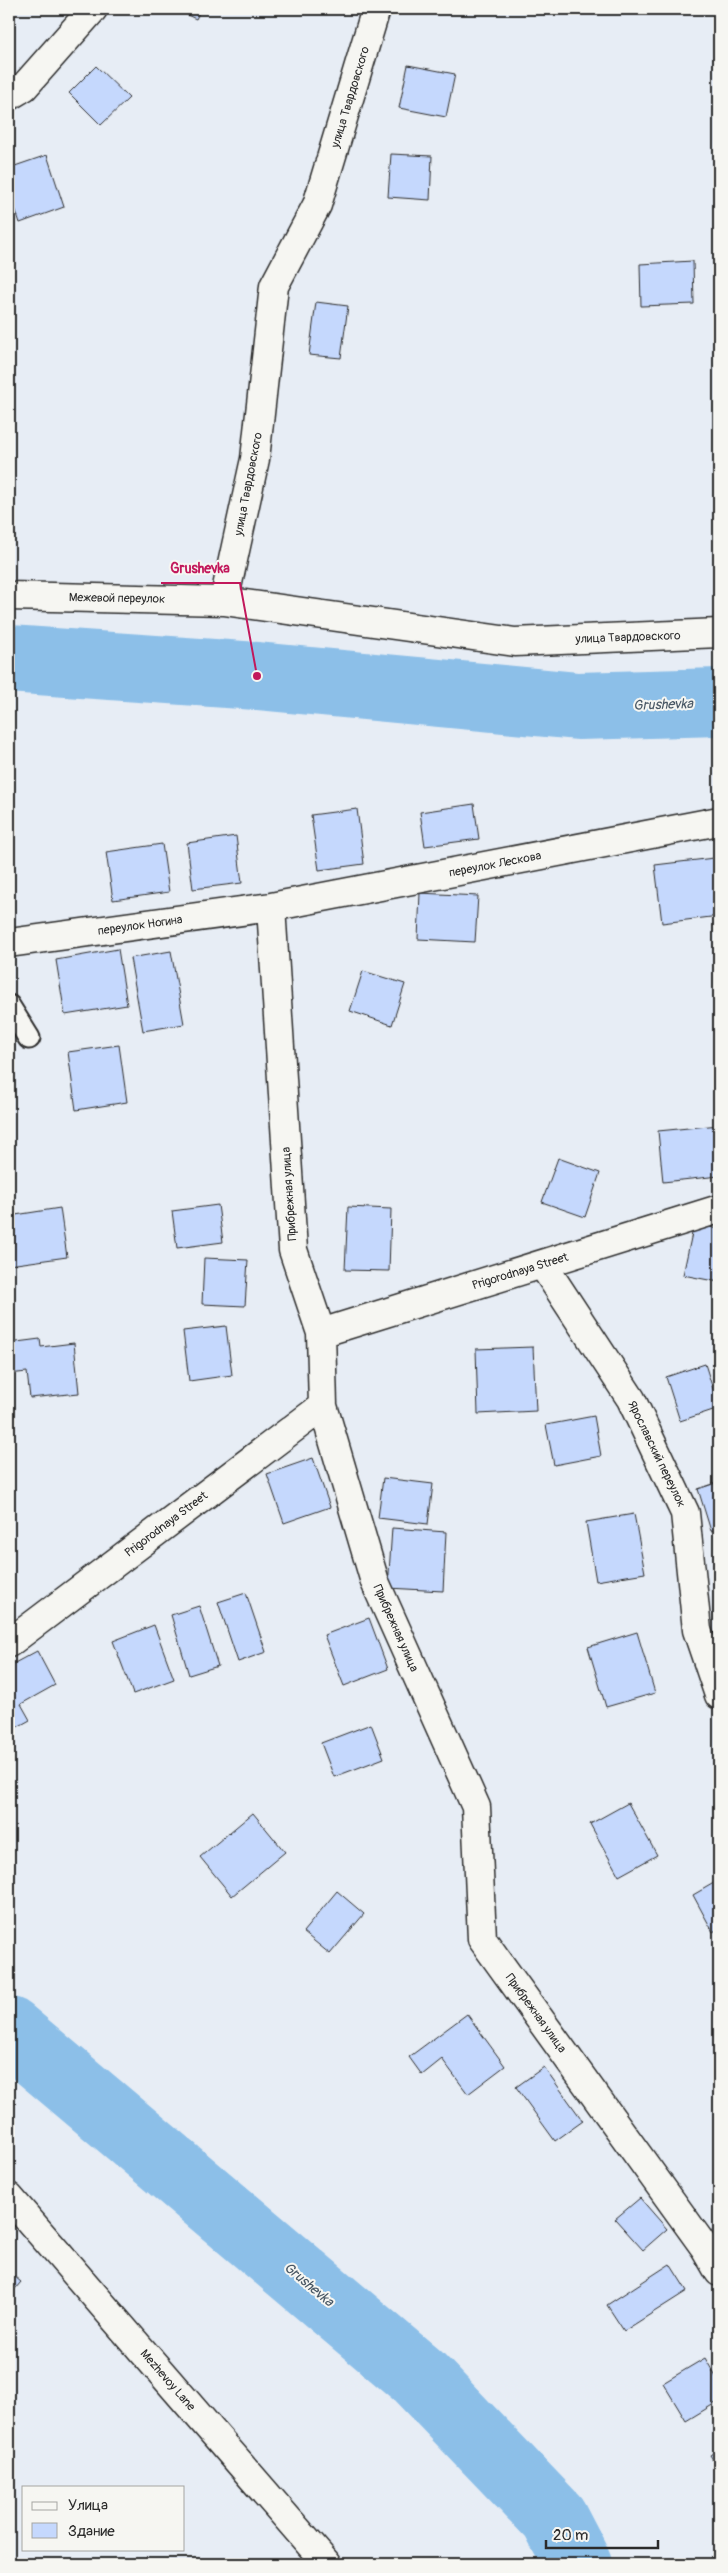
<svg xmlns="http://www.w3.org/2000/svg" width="728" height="2573" viewBox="0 0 728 2573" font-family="Pangolin,sans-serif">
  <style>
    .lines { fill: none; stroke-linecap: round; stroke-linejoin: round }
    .river { stroke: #8cbfe8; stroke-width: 68 }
    .building { fill: #c5d8fd; stroke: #2b2b2b }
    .lane-casing { stroke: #2b2b2b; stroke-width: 25 }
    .street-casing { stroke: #2b2b2b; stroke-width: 31 }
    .lane { stroke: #f6f6f2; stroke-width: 21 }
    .street { stroke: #f6f6f2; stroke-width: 28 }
    .labels { text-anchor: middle; stroke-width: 4; stroke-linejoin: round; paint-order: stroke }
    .street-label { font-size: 12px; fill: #2b2b2b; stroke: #f6f6f2 }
    .water-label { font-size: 14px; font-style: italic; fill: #485764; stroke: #f6f6f2 }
    .leader { fill: none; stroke: #c2185b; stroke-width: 2 }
    .callout-dot { fill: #c2185b; stroke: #f6f6f2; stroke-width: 2 }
    .callout-label { font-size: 14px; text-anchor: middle; font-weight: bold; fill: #c2185b; stroke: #f6f6f2; stroke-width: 4; stroke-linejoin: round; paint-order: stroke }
  </style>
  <rect width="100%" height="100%" fill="#e7edf5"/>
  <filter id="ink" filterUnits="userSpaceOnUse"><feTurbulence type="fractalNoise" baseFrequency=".02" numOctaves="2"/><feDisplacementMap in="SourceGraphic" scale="10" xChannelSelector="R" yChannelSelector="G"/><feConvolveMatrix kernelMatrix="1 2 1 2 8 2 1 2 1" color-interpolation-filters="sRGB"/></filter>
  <g filter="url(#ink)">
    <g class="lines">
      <path class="river" d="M9 659 257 676 578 706 719 702
        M9 2031 418 2376 554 2518 578 2564"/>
    </g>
    <path class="building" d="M174 9H201L196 19Z
      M408 65 455 74 446 117 399 108Z
      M96 66 129 98 101 125 69 93Z
      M391 154 432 156 430 200 388 197Z
      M47 155 64 207 20 223 9 190V168Z
      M693 261 694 304 641 306 640 264Z
      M316 302 348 306 341 358 309 355Z
      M474 804 479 839 425 846 420 812Z
      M357 809 364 864 319 870 311 815Z
      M236 836 242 883 193 889 187 843Z
      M162 844 169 892 113 900 106 852Z
      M714 858 719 916 662 923 655 865Z
      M420 893 478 896 475 942 418 939Z
      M118 949 127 1005 65 1015 56 960Z
      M171 951 184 1024 143 1031 130 958Z
      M363 971 405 984 392 1025 350 1011Z
      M119 1045 127 1102 76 1110 68 1052Z
      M719 1125V1176L663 1182 658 1131Z
      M558 1158 600 1173 585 1217 542 1202Z
      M218 1205 223 1242 177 1248 172 1211Z
      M348 1207 391 1209 389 1271 345 1270Z
      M60 1208 67 1257 9 1265V1216Z
      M694 1224 719 1229V1282L683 1275Z
      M204 1258 248 1260 245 1306 202 1304Z
      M226 1326 232 1375 189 1381 183 1331Z
      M40 1339 41 1347 74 1343 79 1393 30 1398 27 1372 9 1374V1343Z
      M533 1347 536 1411 478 1414 476 1349Z
      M705 1364 719 1408 680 1421 666 1377Z
      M594 1416 601 1456 554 1465 546 1425Z
      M313 1458 330 1507 284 1523 267 1474Z
      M383 1478 433 1484 428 1524 378 1518Z
      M719 1482V1528L711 1531 698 1489Z
      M634 1514 645 1573 596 1581 586 1522Z
      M392 1528 446 1532 443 1591 388 1588Z
      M246 1593 266 1652 238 1662 218 1602Z
      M199 1606 218 1666 189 1675 171 1615Z
      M369 1618 388 1669 344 1686 324 1635Z
      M154 1625 174 1679 133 1694 113 1641Z
      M637 1632 655 1693 606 1707 588 1647Z
      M37 1651 55 1685 21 1704 30 1720 10 1731 9 1666Z
      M371 1724 384 1758 334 1777 321 1743Z
      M628 1803 657 1855 619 1876 590 1824Z
      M253 1813 285 1852 232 1896 200 1857Z
      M719 1880V1928L713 1932 693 1895Z
      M337 1891 364 1914 330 1954 303 1932Z
      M467 2014 505 2066 468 2094 442 2059 422 2075 409 2057Z
      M544 2067 583 2121 555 2141 516 2087Z
      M640 2198 667 2229 643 2250 615 2219Z
      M670 2264 687 2291 624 2331 607 2305Z
      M9 2272 21 2282 9 2296Z
      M705 2358 719 2382V2401L686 2421 663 2383Z
      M719 2449V2469L710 2455Z"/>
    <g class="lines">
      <g class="lane-casing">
        <path id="lane" d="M9 1006 29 1038"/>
      </g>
      <g class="street-casing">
        <path id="street" d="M9 96 24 87 93 9
          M9 596 224 601 515 642 719 633
          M224 601 255 459 274 286 317 205 376 9
          M271 907 293 1250 321 1333 323 1406 375 1582 476 1807 482 1939 705 2248 719 2272
          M9 943 271 907 719 821
          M543 1265 631 1399 685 1513 697 1630 719 1695
          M321 1333 719 1209
          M9 1643 323 1406
          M9 2197 327 2564"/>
      </g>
      <use href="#lane" class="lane"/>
      <use href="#street" class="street"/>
    </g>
  </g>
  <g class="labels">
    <g class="street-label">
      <text transform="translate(350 97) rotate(-73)" y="4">улица Твардовского</text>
      <text transform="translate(248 484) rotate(-79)" y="4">улица Твардовского</text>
      <text transform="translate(117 598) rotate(1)" y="4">Межевой переулок</text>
      <text transform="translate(628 637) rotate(-2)" y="4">улица Твардовского</text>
      <text transform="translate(495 864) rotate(-11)" y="4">переулок Лескова</text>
      <text transform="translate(140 925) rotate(-8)" y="4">переулок Ногина</text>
      <text transform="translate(289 1194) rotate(-94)" y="4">Прибрежная улица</text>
      <text transform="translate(520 1271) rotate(-17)" y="4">Prigorodnaya Street</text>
      <text transform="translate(657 1454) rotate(64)" y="4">Ярославский переулок</text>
      <text transform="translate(166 1524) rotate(-37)" y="4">Prigorodnaya Street</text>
      <text transform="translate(396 1628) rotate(66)" y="4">Прибрежная улица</text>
      <text transform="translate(536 2013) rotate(54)" y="4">Прибрежная улица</text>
      <text transform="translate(168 2380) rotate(49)" y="4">Mezhevoy Lane</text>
    </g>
    <g class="water-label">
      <text transform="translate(663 704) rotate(-2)" y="5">Grushevka</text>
      <text transform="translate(309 2284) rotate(40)" y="5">Grushevka</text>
    </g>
  </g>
  <path class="leader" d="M257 676L240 583H161"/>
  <circle class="callout-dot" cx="257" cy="676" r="5"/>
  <g class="callout-label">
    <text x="200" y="573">Grushevka</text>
  </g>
  <rect width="728" height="2573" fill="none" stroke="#f6f6f2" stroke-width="30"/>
  <rect x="15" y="15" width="698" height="2543" fill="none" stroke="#2b2b2b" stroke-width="2" filter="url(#ink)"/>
  <rect x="22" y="2486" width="162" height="65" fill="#f6f6f2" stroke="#a5a5a2"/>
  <rect x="32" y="2502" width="25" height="8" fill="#f6f6f2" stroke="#a5a5a2"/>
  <text x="68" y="2510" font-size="15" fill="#2b2b2b">Улица</text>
  <rect x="32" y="2523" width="25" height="15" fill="#c5d8fd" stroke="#a5a5a2"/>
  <text x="68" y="2536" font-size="15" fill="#2b2b2b">Здание</text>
  <path d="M546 2540v8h112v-8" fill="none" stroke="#2b2b2b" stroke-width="2.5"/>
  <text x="553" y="2540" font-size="15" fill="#2b2b2b" stroke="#f6f6f2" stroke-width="4" paint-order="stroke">20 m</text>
</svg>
